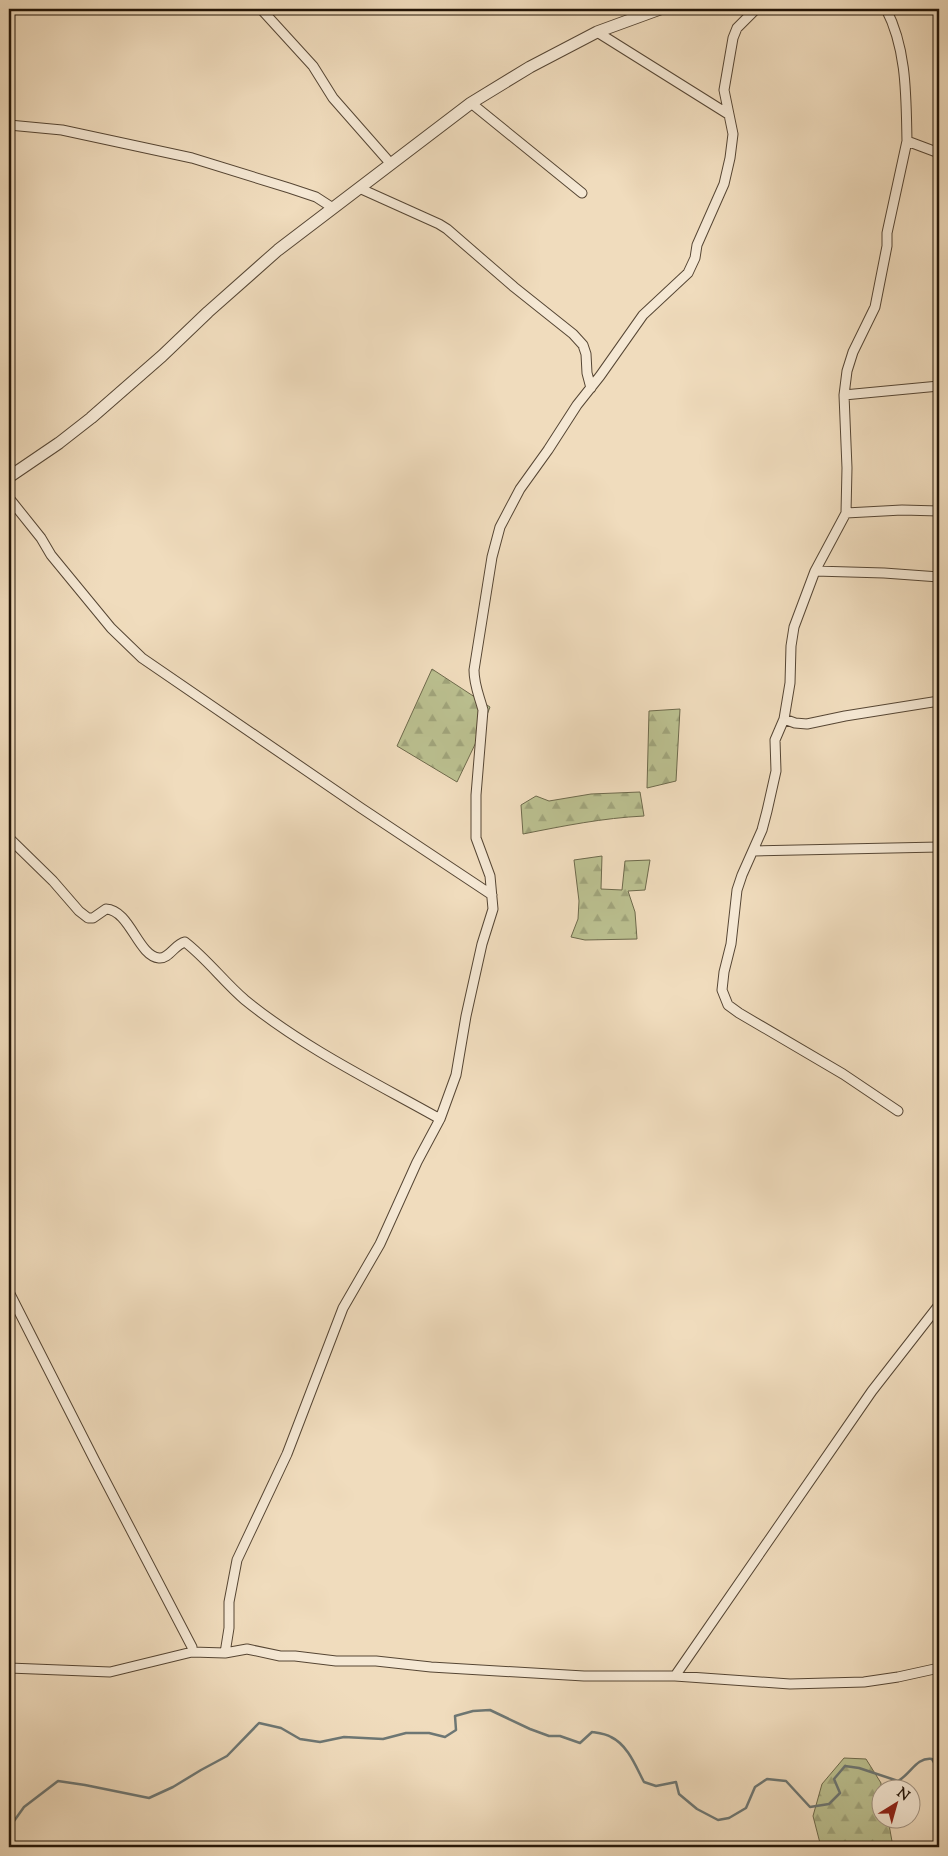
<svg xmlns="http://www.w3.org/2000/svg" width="948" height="1856" viewBox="0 0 948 1856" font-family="'Sorts Mill Goudy',serif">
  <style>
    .forest { fill: url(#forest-firs); stroke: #6e6a4c }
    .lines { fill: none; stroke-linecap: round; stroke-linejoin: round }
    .stream { stroke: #6d7774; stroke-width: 2.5 }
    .minor-casing { stroke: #564634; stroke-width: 11 }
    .tertiary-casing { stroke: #564634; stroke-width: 13 }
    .minor { stroke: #f5e8d4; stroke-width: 9 }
    .tertiary { stroke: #f5e8d4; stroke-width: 11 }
  </style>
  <defs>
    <pattern id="forest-firs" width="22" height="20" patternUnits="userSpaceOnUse" patternTransform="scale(1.25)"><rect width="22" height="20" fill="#bbc090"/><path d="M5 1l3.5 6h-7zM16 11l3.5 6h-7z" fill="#a0a47b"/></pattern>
  </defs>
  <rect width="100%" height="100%" fill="#f0dcbd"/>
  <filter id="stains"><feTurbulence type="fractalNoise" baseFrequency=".004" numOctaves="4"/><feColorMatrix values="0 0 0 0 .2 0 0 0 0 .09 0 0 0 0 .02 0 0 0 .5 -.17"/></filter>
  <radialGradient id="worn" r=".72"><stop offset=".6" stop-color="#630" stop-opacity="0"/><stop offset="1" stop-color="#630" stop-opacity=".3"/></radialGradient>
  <path class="forest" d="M432 669 490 707 479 736 457 782 397 746Z
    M680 709 676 781 647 788 649 711Z
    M640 792 644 816C603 818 563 826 523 834L521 805 536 796 549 801 591 794Z
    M602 856 601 889 622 890 625 861 650 860 645 890 628 891 635 912 637 939 585 940 571 937 578 919 579 901 574 860Z
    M844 1758 866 1759 881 1783 880 1818 888 1819 893 1847H821L813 1816 822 1784Z"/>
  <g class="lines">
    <path class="stream" d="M9 1828 24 1807 58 1781 85 1785 149 1798 173 1787 201 1770 227 1756 259 1723 281 1728 300 1739 320 1742 344 1737 383 1739 406 1733H429L445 1737 456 1730 455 1716 473 1711 490 1710 530 1729 549 1736H560L580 1743 592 1732C598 1733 606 1734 611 1737 628 1745 636 1767 644 1782L656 1786 676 1782 679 1794 697 1809 718 1820 729 1818 746 1808 755 1787 767 1779 786 1781 810 1807 829 1804 840 1793 834 1779 845 1766 859 1768 898 1781C911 1774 916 1757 932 1759L939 1771"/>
    <g class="minor-casing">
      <path id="minor" d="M261 9 313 66 333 98 391 164
        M886 9C907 49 906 97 907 141L939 153
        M597 32 728 114
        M471 103 582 193
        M9 125 62 130 192 158 289 188 316 197 333 208
        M359 188 439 224 447 229 514 287 573 334 583 345 586 354 587 373 591 388
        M844 395 939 386
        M9 498 41 538 51 555 111 628 142 658 361 808 492 895
        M846 513 902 510 939 511
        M815 571 884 573 939 577
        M784 719 795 723 807 724 845 716 939 701
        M9 838 53 881 79 911 88 918H93L106 909C130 910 138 956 159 958 169 959 175 944 185 942 207 959 224 982 245 1000 304 1048 374 1082 440 1119
        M754 851 939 847
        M898 1111 843 1074 739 1013 728 1005 722 990 724 972 731 944 737 890 742 875 762 830 767 811 776 771 775 740 784 719 790 683 791 646 794 627 815 571 846 513 847 468 844 395 847 371 853 352 875 307 887 246V233L907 141
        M9 1292 95 1461 192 1647V1652
        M225 1653 229 1628V1602L237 1560 287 1454 343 1308 380 1244 417 1162 440 1119 456 1075 466 1016 482 944 493 909 490 876 476 838V795L483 710C479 695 474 685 474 670L492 557 500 527 520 489 548 450 577 405 600 376 643 315 688 273 695 258 697 245 724 184 730 158 733 134 724 90 733 38 737 28 756 9
        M9 1668 110 1672 192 1652 225 1653 247 1649 280 1656H295L336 1661H376L431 1667 584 1676H675L790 1684 864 1682 898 1677 939 1668
        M675 1676 872 1391 939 1305"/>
    </g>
    <g class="tertiary-casing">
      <path id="tertiary" d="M9 477 59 443 91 418 162 356 208 312 278 250 471 103 530 67 597 32 660 9"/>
    </g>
    <use href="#minor" class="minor"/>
    <use href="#tertiary" class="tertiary"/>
  </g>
  <rect width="948" height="1856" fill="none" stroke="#f0dcbd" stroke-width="30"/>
  <rect x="10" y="10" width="928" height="1836" fill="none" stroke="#221407" stroke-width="2.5"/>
  <rect x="15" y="15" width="918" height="1826" fill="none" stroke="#221407"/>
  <g transform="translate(896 1804) rotate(37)"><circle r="24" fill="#f5e8d4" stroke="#a19382"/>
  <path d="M0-4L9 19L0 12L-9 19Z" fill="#8f2418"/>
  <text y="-8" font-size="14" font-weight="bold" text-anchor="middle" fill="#221407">N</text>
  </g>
  <rect width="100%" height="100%" filter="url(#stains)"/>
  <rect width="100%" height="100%" fill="url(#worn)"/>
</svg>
